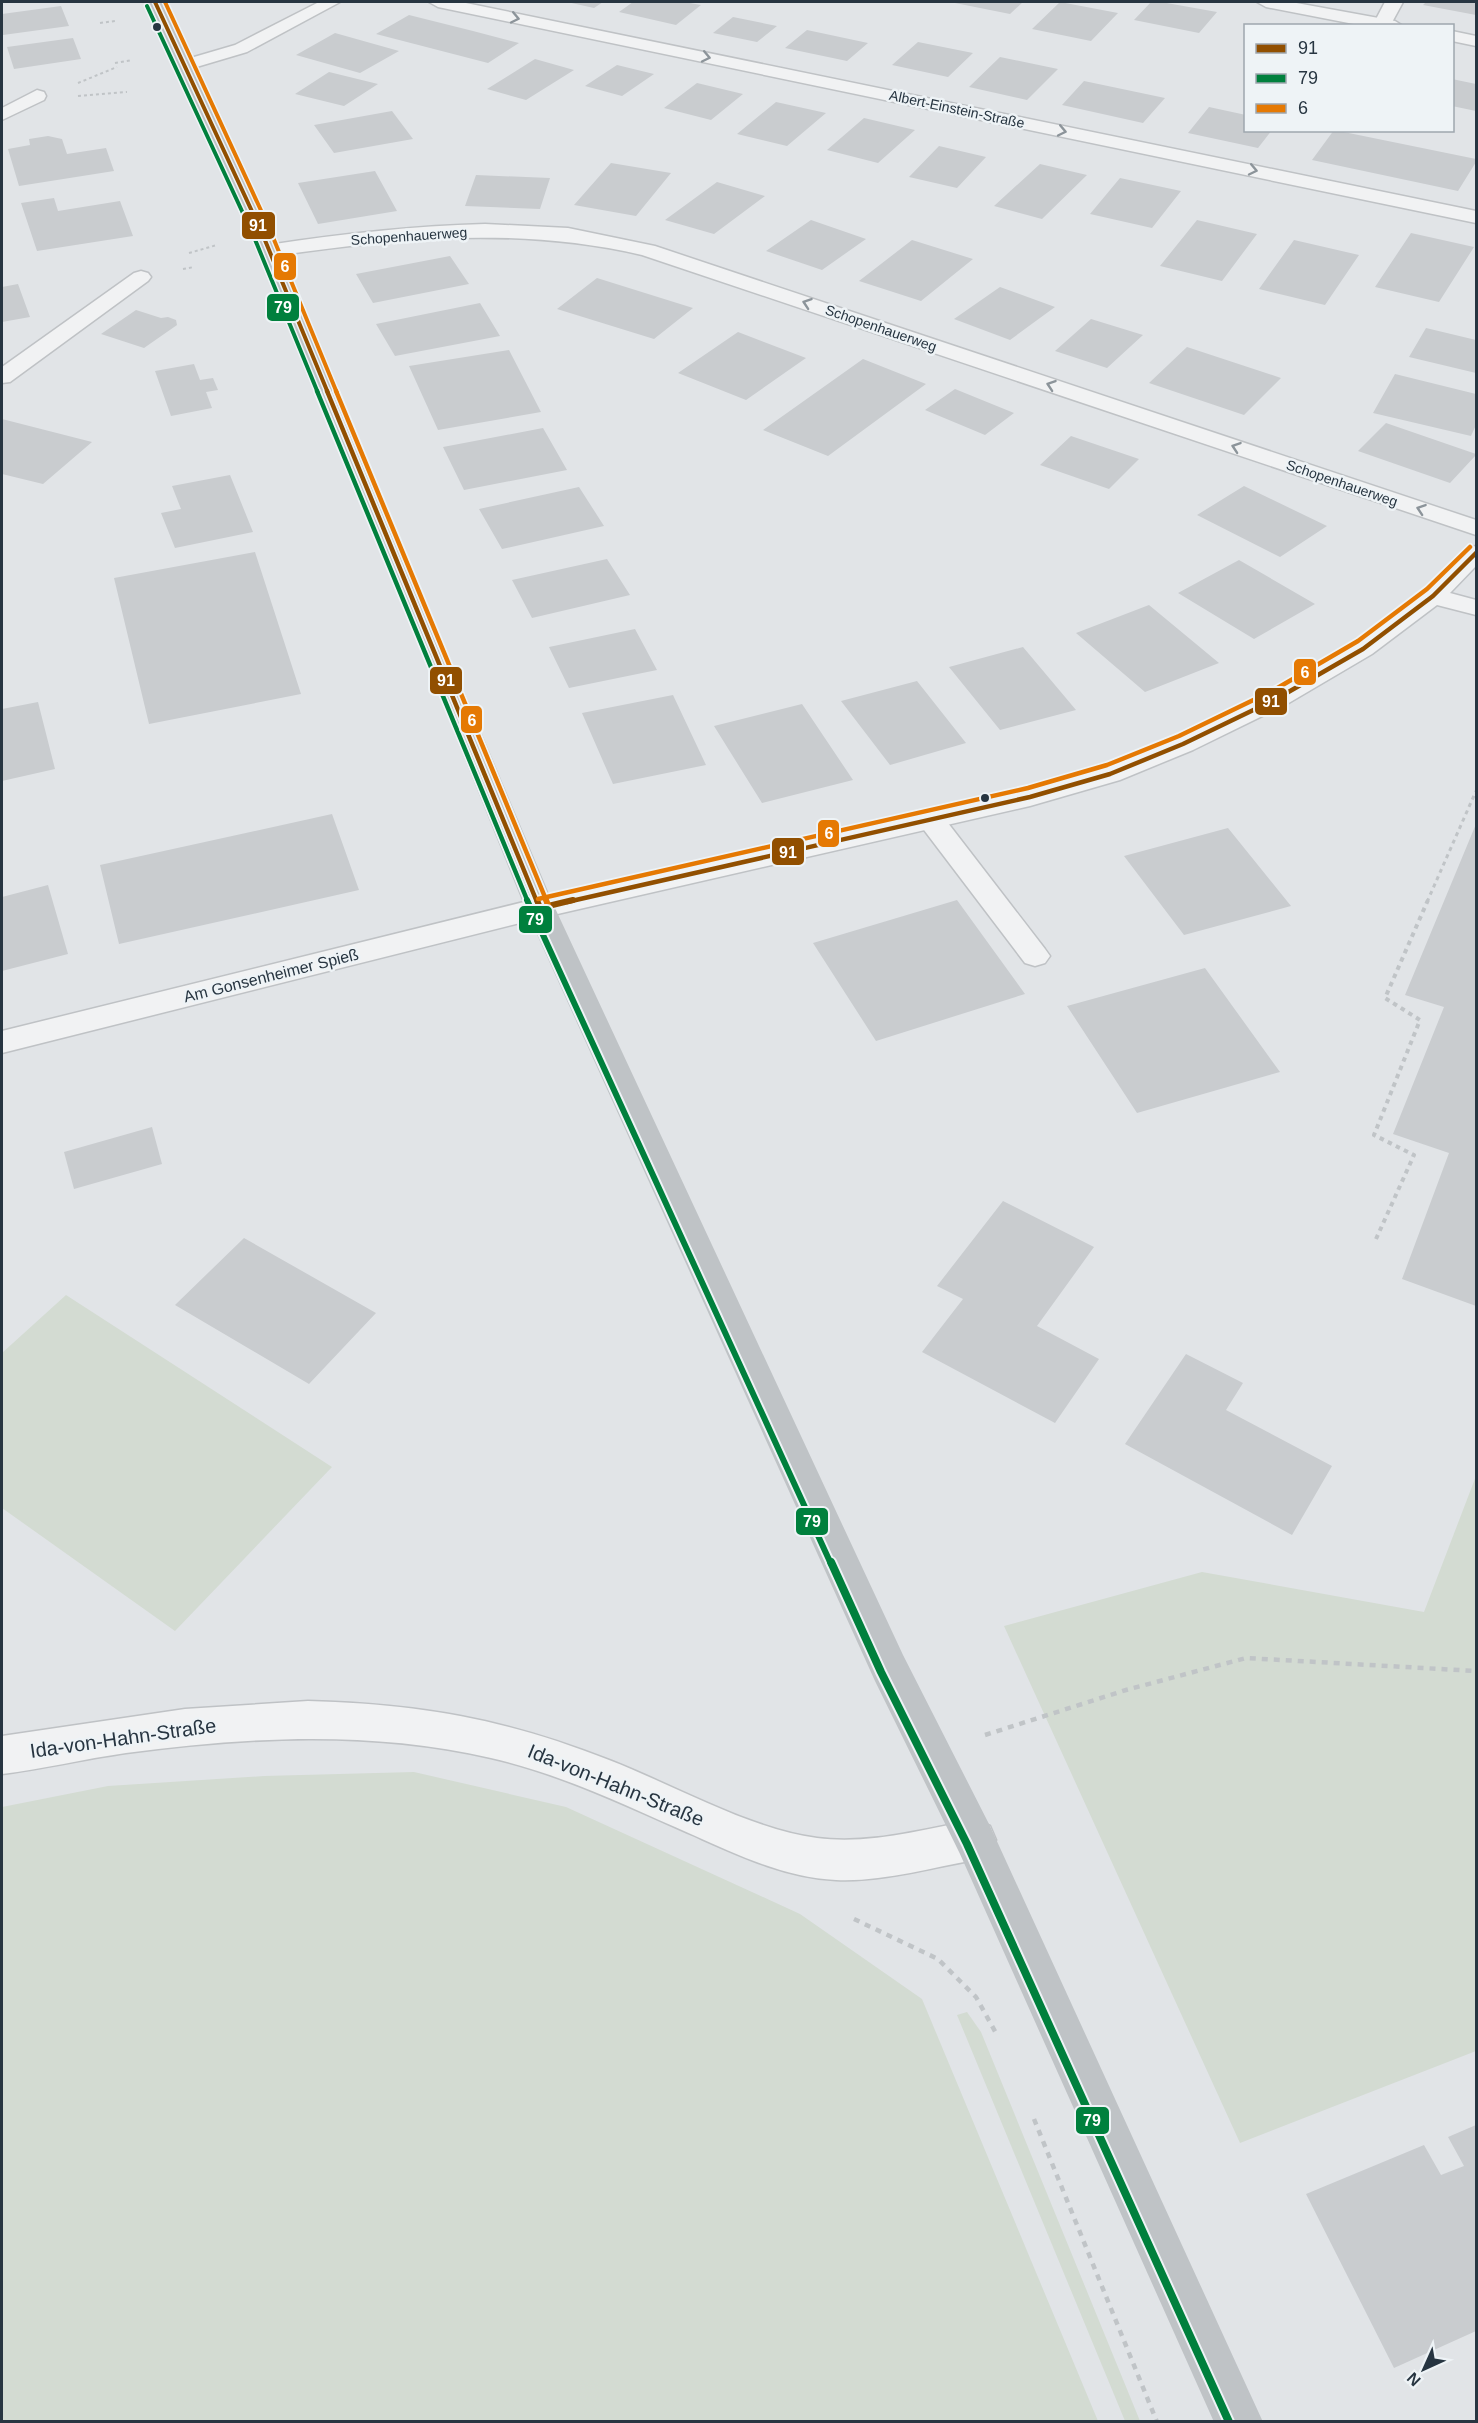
<svg xmlns="http://www.w3.org/2000/svg" width="1478" height="2423" viewBox="0 0 1478 2423" font-family="Arial,sans-serif">
  <style>
    .green { fill: #d3dbd2 }
    .building { fill: #c9cccf }
    .lines { fill: none; stroke-linecap: round; stroke-linejoin: round }
    .lane-casing { stroke: #bfc2c5; stroke-width: 3 }
    .street-casing { stroke: #bfc2c5; stroke-width: 3 }
    .path-far3 { stroke: #c0c4c7; stroke-width: 2; stroke-dasharray: 3 3; stroke-linecap: butt }
    .path-far2 { stroke: #c0c4c7; stroke-width: 3; stroke-dasharray: 4 4; stroke-linecap: butt }
    .path-far1 { stroke: #c0c4c7; stroke-width: 4; stroke-dasharray: 4.5 4.5; stroke-linecap: butt }
    .path { stroke: #c0c4c7; stroke-width: 4.5; stroke-dasharray: 6 6; stroke-linecap: butt }
    .lane { fill: #f1f2f3; fill-rule: evenodd }
    .street { fill: #f1f2f3; fill-rule: evenodd }
    .secondary { fill: #bfc3c6; fill-rule: evenodd }
    .bus-1-far2-casing { stroke: #eef3f6; stroke-width: 7 }
    .bus-1-far1-casing { stroke: #eef3f6; stroke-width: 8 }
    .bus-1-casing { stroke: #eef3f6; stroke-width: 10 }
    .bus-2-far3-casing { stroke: #eef3f6; stroke-width: 7 }
    .bus-2-far2-casing { stroke: #eef3f6; stroke-width: 8 }
    .bus-2-far1-casing { stroke: #eef3f6; stroke-width: 10 }
    .bus-2-casing { stroke: #eef3f6; stroke-width: 12 }
    .bus-3-far2-casing { stroke: #eef3f6; stroke-width: 7 }
    .bus-3-far1-casing { stroke: #eef3f6; stroke-width: 8 }
    .bus-3-casing { stroke: #eef3f6; stroke-width: 10 }
    .bus-1-far2 { stroke: #914f00; stroke-width: 4 }
    .bus-1-far1 { stroke: #914f00; stroke-width: 4.5 }
    .bus-1 { stroke: #914f00; stroke-width: 6 }
    .bus-2-far3 { stroke: #00803d; stroke-width: 4 }
    .bus-2-far2 { stroke: #00803d; stroke-width: 4.5 }
    .bus-2-far1 { stroke: #00803d; stroke-width: 6 }
    .bus-2 { stroke: #00803d; stroke-width: 8 }
    .bus-3-far2 { stroke: #e57903; stroke-width: 4 }
    .bus-3-far1 { stroke: #e57903; stroke-width: 4.5 }
    .bus-3 { stroke: #e57903; stroke-width: 6 }
    .oneway { stroke: #8c949a }
    .bus-dot { fill: #273541; stroke: #eef3f6; stroke-width: 2 }
    .labels { text-anchor: middle; stroke-width: 5; stroke-linejoin: round; paint-order: stroke }
    .far-street-label { font-size: 14px; fill: #273541; stroke: #eef3f6 }
    .street-label { font-size: 16px; fill: #273541; stroke: #eef3f6 }
    .near-street-label { font-size: 20px; fill: #273541; stroke: #eef3f6 }
    .line-badge { stroke: #eef3f6; stroke-width: 2 }
    .badge-label { font-size: 16px; text-anchor: middle; font-weight: bold; fill: #fff }
  </style>
  <rect width="100%" height="100%" fill="#e1e4e7"/>
  <path class="green" d="M66 1295 332 1467 175 1631 2 1508V1353Z
    M1476 1476V2051L1240 2143 1004 1626 1202 1572 1424 1612Z
    M414 1772 566 1807 800 1914 922 1999 1098 2421H2V1807L108 1786 264 1776Z
    M967 2012 981 2032 1140 2421H1125L957 2015Z"/>
  <path class="building" d="M567 2H603L594 8Z
    M633 2H684L701 5 676 25 619 12Z
    M1060 2 1118 13 1091 41 1032 29Z
    M1151 2H1161L1217 12 1199 33 1134 20Z
    M1426 2H1476V15L1423 5Z
    M955 3V2H1023L1010 14Z
    M61 6 69 26 3 35 2 14Z
    M409 15 473 31 519 43 488 63 376 34Z
    M733 17 777 26 757 42 713 33Z
    M807 30 868 43 847 61 785 48Z
    M335 33 399 51 360 73 296 55Z
    M73 38 81 59 14 69 7 47Z
    M918 42 973 53 948 77 892 65Z
    M1000 57 1058 69 1027 100 969 87Z
    M535 59 574 70 526 100 487 89Z
    M617 65 654 74 622 96 585 86Z
    M329 72 378 84 344 106 295 94Z
    M1452 79 1476 84V111L1452 106Z
    M1084 81 1165 98 1143 123 1062 105Z
    M697 83 743 94 711 120 664 108Z
    M776 102 826 113 787 146 737 134Z
    M1209 107 1246 115V130H1272L1258 148 1188 133Z
    M392 111 413 139 334 153 314 125Z
    M864 118 915 130 878 163 827 150Z
    M1334 130 1476 159V162L1458 191 1312 160Z
    M48 136 62 139 67 154 106 148 114 171 19 186 8 149 30 145 29 139Z
    M939 146 986 157 957 188 909 177Z
    M611 163 671 173 636 216 574 205Z
    M1040 164 1087 175 1042 219 994 206Z
    M375 171 397 211 318 224 298 183Z
    M476 175 550 178 540 209 465 206Z
    M1120 178 1181 191 1152 228 1090 214Z
    M717 182 765 196 714 234 665 220Z
    M54 198 58 211 120 201 133 236 37 251 21 203Z
    M811 220 866 239 822 270 766 251Z
    M1197 220 1257 234 1222 281 1160 266Z
    M1411 233 1474 247 1439 302 1375 287Z
    M912 240 973 259 921 301 859 281Z
    M1294 240 1359 255 1325 305 1259 289Z
    M450 256 469 284 373 303 356 274Z
    M597 278 693 308 654 339 557 309Z
    M18 284 30 317 2 322V287Z
    M1000 287 1055 307 1010 340 954 319Z
    M480 303 500 336 395 356 376 324Z
    M136 310 161 318 168 317 176 320 177 325 144 348 101 334Z
    M1091 319 1143 335 1107 368 1055 351Z
    M1426 328 1476 340V373L1409 357Z
    M738 332 806 358 746 400 678 373Z
    M1187 347 1281 378 1244 415 1149 383Z
    M509 350 541 412 438 430 409 366Z
    M863 359 926 384 828 456 763 430Z
    M194 364 200 380 213 378 218 390 206 392 212 408 171 416 155 371Z
    M1395 374 1476 394V425L1471 436 1373 413Z
    M955 389 1014 413 985 435 925 410Z
    M2 419 92 442 43 484 2 474Z
    M1386 423 1476 454V455L1450 483 1358 451Z
    M543 428 567 470 464 490 443 447Z
    M1071 436 1139 459 1109 489 1040 465Z
    M230 475 253 532 175 548 161 513 181 509 172 486Z
    M1244 486 1327 526 1280 557 1197 515Z
    M579 487 604 526 502 549 479 509Z
    M255 552 301 694 149 724 114 578Z
    M607 559 630 595 532 618 512 580Z
    M1239 560 1315 604 1254 639 1178 593Z
    M1149 605 1219 663 1145 692 1076 633Z
    M635 629 657 670 569 688 549 647Z
    M1023 647 1076 710 1000 730 949 667Z
    M917 681 966 743 890 765 841 701Z
    M673 695 706 765 613 784 582 713Z
    M38 702 55 769 2 781V709Z
    M802 704 853 780 762 803 714 726Z
    M332 814 359 890 119 944 100 865Z
    M1476 824V1306L1402 1279 1449 1153 1393 1134 1444 1007 1405 995Z
    M1228 828 1291 906 1184 935 1124 856Z
    M48 885 68 954 2 971V897Z
    M957 900 1025 994 876 1041 813 943Z
    M1205 968 1280 1072 1137 1113 1067 1006Z
    M152 1127 162 1164 74 1189 64 1152Z
    M1003 1201 1094 1247 1037 1326 1099 1359 1055 1423 922 1352 963 1299 937 1286Z
    M244 1238 376 1313 309 1384 175 1305Z
    M1186 1354 1243 1383 1226 1410 1332 1466 1292 1535 1125 1444Z
    M1476 2125V2331L1394 2368 1306 2194 1424 2145 1441 2175 1464 2166 1448 2137Z"/>
  <g class="lines">
    <g class="lane-casing">
      <path id="lane" d="M1385 2H1403L1390 26H1376L1374 23Z
        M931 811 941 814 1045 949 1050 956 1045 963 1035 966 1025 963 921 826 917 820 921 814Z"/>
    </g>
    <g class="street-casing">
      <path id="street" d="M319 2H340L247 52 183 71 174 66 177 62 235 45Z
        M429 2H461L1476 211V223L438 7Z
        M1257 2H1291L1395 21 1403 26H1364L1266 7Z
        M1452 31 1476 36V46L1452 41Z
        M37 90 44 92 46 96 44 100 2 120V108Z
        M485 224 568 228 655 246 1476 520V535L642 255C517 226 393 238 268 257L261 255 258 251 261 247 268 245C340 234 412 226 485 224Z
        M141 271 148 273 151 277 148 281 10 382 2 383V367L134 273Z
        M1476 546V566L1450 593 1476 600V615L1437 605 1372 654 1287 704 1193 750 1120 780 1030 806 540 918 2 1053V1031L540 898 1027 789 1100 768 1173 738 1269 692 1354 644 1424 591 1467 548Z
        M308 1701C419 1704 506 1719 609 1760 674 1785 749 1829 817 1838 870 1845 923 1829 975 1820L990 1826 996 1840 990 1854 975 1860C929 1868 883 1882 836 1880 786 1878 738 1855 693 1835 627 1806 561 1774 491 1758 370 1730 247 1737 126 1753 84 1759 43 1769 2 1774V1736L185 1709Z"/>
    </g>
    <path class="path-far3" d="M100 23 115 21
      M115 63 132 60
      M78 83 117 67
      M78 96 127 92
      M189 253 217 245
      M183 269 194 267"/>
    <path class="path-far2" d="M1427 902 1476 791"/>
    <path class="path-far1" d="M1376 1239 1414 1155 1374 1135 1420 1020 1385 998 1428 900"/>
    <path class="path" d="M985 1735 1126 1690 1246 1658 1476 1671
      M854 1919 938 1959 976 1997 996 2033
      M1034 2119 1157 2422"/>
    <use href="#lane" class="lane"/>
    <use href="#street" class="street"/>
    <path class="secondary" d="M147 2H164L272 233 555 908 903 1655 990 1826 1263 2422H1214L960 1854 875 1681 525 908 252 233Z"/>
    <g class="bus-1-far2-casing">
      <path id="bus-1-far2" d="M155 2 262 233 328 393"/>
    </g>
    <g class="bus-1-far1-casing">
      <path id="bus-1-far1" d="M327 391 537 902
        M567 902 1030 797 1110 774 1183 744 1278 698 1363 649 1433 596 1476 553"/>
    </g>
    <g class="bus-1-casing">
      <path id="bus-1" d="M537 900 540 908
        M540 908 573 900"/>
    </g>
    <g class="bus-2-far3-casing">
      <path id="bus-2-far3" d="M147 6 254 237 318 393"/>
    </g>
    <g class="bus-2-far2-casing">
      <path id="bus-2-far2" d="M317 391 528 902"/>
    </g>
    <g class="bus-2-far1-casing">
      <path id="bus-2-far1" d="M527 900 831 1564"/>
    </g>
    <g class="bus-2-casing">
      <path id="bus-2" d="M831 1562 881 1672 967 1844 1229 2422"/>
    </g>
    <g class="bus-3-far2-casing">
      <path id="bus-3-far2" d="M165 2 270 230 337 393"/>
    </g>
    <g class="bus-3-far1-casing">
      <path id="bus-3-far1" d="M336 391 547 902
        M538 899 1028 788 1107 765 1179 736 1274 690 1358 641 1427 589 1470 547"/>
    </g>
    <g class="bus-3-casing">
      <path id="bus-3" d="M546 900 548 905"/>
    </g>
    <use href="#bus-1-far2" class="bus-1-far2"/>
    <use href="#bus-1-far1" class="bus-1-far1"/>
    <use href="#bus-1" class="bus-1"/>
    <use href="#bus-2-far3" class="bus-2-far3"/>
    <use href="#bus-2-far2" class="bus-2-far2"/>
    <use href="#bus-2-far1" class="bus-2-far1"/>
    <use href="#bus-2" class="bus-2"/>
    <use href="#bus-3-far2" class="bus-3-far2"/>
    <use href="#bus-3-far1" class="bus-3-far1"/>
    <use href="#bus-3" class="bus-3"/>
  </g>
  <defs><path id="oneway-chevron" d="M-2-3.5L2.5 0L-2 3.5" fill="none" stroke-width="1.6" stroke-linecap="round" stroke-linejoin="round" transform="scale(1.5)"/></defs>
  <g class="oneway">
    <use href="#oneway-chevron" transform="translate(515 18) rotate(12)"/>
    <use href="#oneway-chevron" transform="translate(706 57) rotate(12)"/>
    <use href="#oneway-chevron" transform="translate(1062 131) rotate(12)"/>
    <use href="#oneway-chevron" transform="translate(1253 170) rotate(12)"/>
    <use href="#oneway-chevron" transform="translate(807 303) rotate(-161)"/>
    <use href="#oneway-chevron" transform="translate(1051 385) rotate(-161)"/>
    <use href="#oneway-chevron" transform="translate(1236 447) rotate(-161)"/>
    <use href="#oneway-chevron" transform="translate(1421 509) rotate(-161)"/>
  </g>
  <g class="bus-dot">
    <circle cx="157" cy="27" r="5"/>
    <circle cx="985" cy="798" r="5"/>
  </g>
  <g class="labels">
    <g class="far-street-label">
      <text transform="translate(957 109) rotate(12)" y="5">Albert-Einstein-Straße</text>
      <text transform="translate(409 236) rotate(-4)" y="5">Schopenhauerweg</text>
      <text transform="translate(881 328) rotate(19)" y="5">Schopenhauerweg</text>
      <text transform="translate(1342 483) rotate(19)" y="5">Schopenhauerweg</text>
    </g>
    <g class="street-label">
      <text transform="translate(271 975) rotate(-14)" y="6">Am Gonsenheimer Spieß</text>
    </g>
    <g class="near-street-label">
      <text transform="translate(123 1738) rotate(-8)" y="7">Ida-von-Hahn-Straße</text>
      <text transform="translate(616 1785) rotate(22)" y="7">Ida-von-Hahn-Straße</text>
    </g>
  </g>
  <g class="line-badge">
    <rect x="241" y="211" width="35" height="29" rx="6" fill="#914f00"/>
    <rect x="273" y="252" width="24" height="29" rx="6" fill="#e57903"/>
    <rect x="266" y="293" width="34" height="29" rx="6" fill="#00803d"/>
    <rect x="1293" y="658" width="24" height="28" rx="6" fill="#e57903"/>
    <rect x="429" y="666" width="34" height="29" rx="6" fill="#914f00"/>
    <rect x="1254" y="687" width="34" height="29" rx="6" fill="#914f00"/>
    <rect x="460" y="705" width="23" height="29" rx="6" fill="#e57903"/>
    <rect x="817" y="819" width="23" height="29" rx="6" fill="#e57903"/>
    <rect x="771" y="837" width="34" height="29" rx="6" fill="#914f00"/>
    <rect x="518" y="905" width="35" height="29" rx="6" fill="#00803d"/>
    <rect x="795" y="1507" width="34" height="29" rx="6" fill="#00803d"/>
    <rect x="1075" y="2106" width="35" height="29" rx="6" fill="#00803d"/>
  </g>
  <g class="badge-label">
    <text x="258" y="231">91</text>
    <text x="285" y="272">6</text>
    <text x="283" y="313">79</text>
    <text x="1305" y="678">6</text>
    <text x="446" y="686">91</text>
    <text x="1271" y="707">91</text>
    <text x="472" y="726">6</text>
    <text x="829" y="839">6</text>
    <text x="788" y="858">91</text>
    <text x="535" y="925">79</text>
    <text x="812" y="1527">79</text>
    <text x="1092" y="2126">79</text>
  </g>
  <rect width="1478" height="2423" fill="none" stroke="#273541" stroke-width="6"/>
  <rect x="1244" y="24" width="210" height="108" fill="#eef3f6" stroke="#9ea7ae" stroke-width="1.5"/>
  <rect x="1256" y="44" width="30" height="9" fill="#914f00" stroke="#9ea7ae" stroke-width="1.5"/>
  <text x="1298" y="54" font-size="18" fill="#273541">91</text>
  <rect x="1256" y="74" width="30" height="9" fill="#00803d" stroke="#9ea7ae" stroke-width="1.5"/>
  <text x="1298" y="84" font-size="18" fill="#273541">79</text>
  <rect x="1256" y="104" width="30" height="9" fill="#e57903" stroke="#9ea7ae" stroke-width="1.5"/>
  <text x="1298" y="114" font-size="18" fill="#273541">6</text>
  <g transform="translate(1424 2369) rotate(225)" stroke="#eef3f6" stroke-width="4.5" paint-order="stroke">
  <path d="M0-4.5L10 22L0 15L-10 22Z" fill="#273541"/>
  <text y="-9" font-size="16" font-weight="bold" text-anchor="middle" fill="#273541">N</text>
  </g>
</svg>
